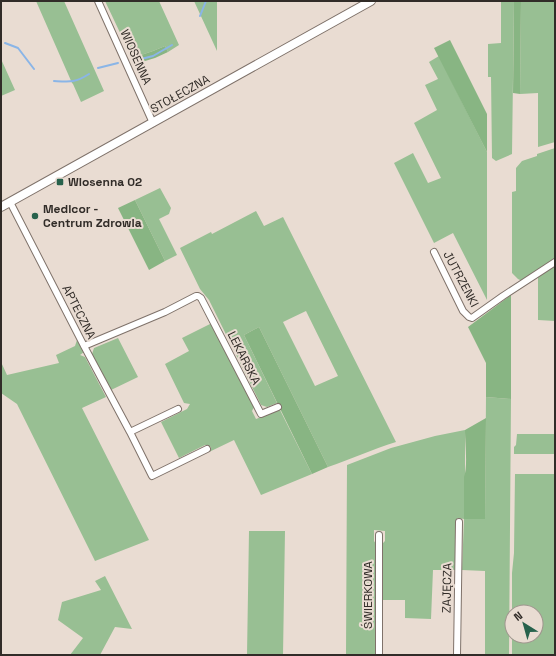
<svg xmlns="http://www.w3.org/2000/svg" width="556" height="656" viewBox="0 0 556 656" font-family="'Space Grotesk',sans-serif">
  <style>
    .green { fill: #98bf93; fill-rule: evenodd }
    .forest { fill: #88b583 }
    .lines { fill: none; stroke-linecap: round; stroke-linejoin: round }
    .stream { stroke: #8ab5e7; stroke-width: 2 }
    .minor-casing { stroke: #7f726a; stroke-width: 8 }
    .major-casing { stroke: #7f726a; stroke-width: 10 }
    .minor { stroke: #fff; stroke-width: 6 }
    .major { stroke: #fff; stroke-width: 8 }
    .poi-dot { fill: #27624c; stroke: #e9dcd2; stroke-width: 1.5 }
    .labels { text-anchor: middle; stroke-width: 4; stroke-linejoin: round; paint-order: stroke }
    .street-label { font-size: 12px; fill: #312c28; stroke: #e9dcd2 }
    .poi-label { font-size: 12px; font-weight: bold; fill: #312c28; stroke: #e9dcd2; text-anchor: start }
  </style>
  <rect width="100%" height="100%" fill="#e9dcd2"/>
  <path class="green" d="M36 1H64L104 91 81 102 73 84 72 83Z
    M105 1H159L179 45 168 52 165 46 153 51 132 58Z
    M194 1H217V51Z
    M501 1H514L512 154 496 161 492 158 491 77H488V44L501 43Z
    M521 1H555V142L538 147V93L520 94Z
    M439 56 487 152V300L453 233 434 243 394 163 413 153 428 183 441 178 414 123 437 110 425 85 438 79 429 62Z
    M1 59 15 90 1 96Z
    M555 148V258L522 281 518 279 512 273V192L516 191V168L522 161 537 156V154Z
    M160 188 171 208 169 214 159 219 177 255 165 261 135 200Z
    M256 211 264 226 283 217 396 442C373 449 351 459 328 467L259 327 244 335 277 403 267 407 261 405 209 300 200 289 180 248 211 232 212 234ZM306 311 338 376 315 386 283 322Z
    M555 264V321L538 320V275Z
    M212 323 254 407 252 411 256 419 280 410 312 474 261 495 234 440 209 452 211 447 205 445 179 458 161 422 187 409 190 404 184 403 165 364 189 351 182 338Z
    M118 338 138 377 111 390 92 354 94 348Z
    M77 340 84 352 80 355 85 357 106 397 82 408 149 540 95 561 17 404 1 393V362L7 375 59 363 56 355 75 346Z
    M486 397 511 399 509 655H485V571L462 570 464 519 457 518 455 570H433L431 619 405 618V600H383L382 544 385 541V531L374 530V541L376 544 375 655H346L347 465 391 448 435 436 465 430V473L485 519Z
    M517 434H555V454H514V447L516 445Z
    M515 474H555L554 655H512V573L514 553ZM512 612H536V636H512Z
    M249 531H285L283 655H247Z
    M105 576 132 629 115 627 100 655H70L83 638 58 620 62 602 101 590 95 581Z"/>
  <path class="forest" d="M514 1H521L520 94 513 93Z
    M450 40 487 114V152L434 48Z
    M165 46 168 52 155 58 135 64 132 58 153 51Z
    M135 200 165 261 149 270 118 208Z
    M511 295V399L486 397V363L468 327Z
    M259 327 328 467 312 474 244 335Z
    M486 418 485 519H464V477C468 467 465 442 465 430Z"/>
  <g class="lines">
    <path class="stream" d="M200 16 206 1
      M5 43 18 48 34 69
      M133 61 153 56 172 45
      M98 68 118 63
      M54 81C70 82 75 83 89 74"/>
    <g class="minor-casing">
      <path id="minor" d="M98 1 153 123
        M10 202 84 346 130 432 152 476 207 449
        M434 252 463 311 469 317 472 318 503 296 555 262
        M84 346 165 312 196 296H198L201 298 261 414 278 407
        M130 432 178 409
        M379 655V535
        M457 655 459 522"/>
    </g>
    <g class="major-casing">
      <path id="major" d="M1 207 371 1"/>
    </g>
    <use href="#minor" class="minor"/>
    <use href="#major" class="major"/>
  </g>
  <g class="poi-dot">
    <rect x="56" y="178" width="8" height="8" rx="2"/>
    <circle cx="35" cy="216" r="4"/>
  </g>
  <g class="labels">
    <g class="street-label">
      <text transform="translate(136 57) rotate(66)" y="4">WIOSENNA</text>
      <text transform="translate(180 94) rotate(-29)" y="4">STOŁECZNA</text>
      <text transform="translate(461 279) rotate(62)" y="4">JUTRZENKI</text>
      <text transform="translate(79 312) rotate(63)" y="4">APTECZNA</text>
      <text transform="translate(244 358) rotate(63)" y="4">LEKARSKA</text>
      <text transform="translate(447 588) rotate(-89)" y="4">ZAJĘCZA</text>
      <text transform="translate(368 595) rotate(-90)" y="4">ŚWIERKOWA</text>
    </g>
    <g class="poi-label">
      <text x="68" y="186">Wiosenna 02</text>
      <text x="43" y="213">Medicor -<tspan x="43" dy="14">Centrum Zdrowia</tspan></text>
    </g>
  </g>
  <rect width="556" height="656" fill="none" stroke="#312c28" stroke-width="4"/>
  <g transform="translate(524 624) rotate(323)"><circle r="19" fill="#e9dcd2" stroke="#9f968e"/>
  <path d="M0-3L7 15L0 10L-7 15Z" fill="#27624c"/>
  <text y="-6" font-size="11" font-weight="bold" text-anchor="middle" fill="#312c28">N</text>
  </g>
</svg>
